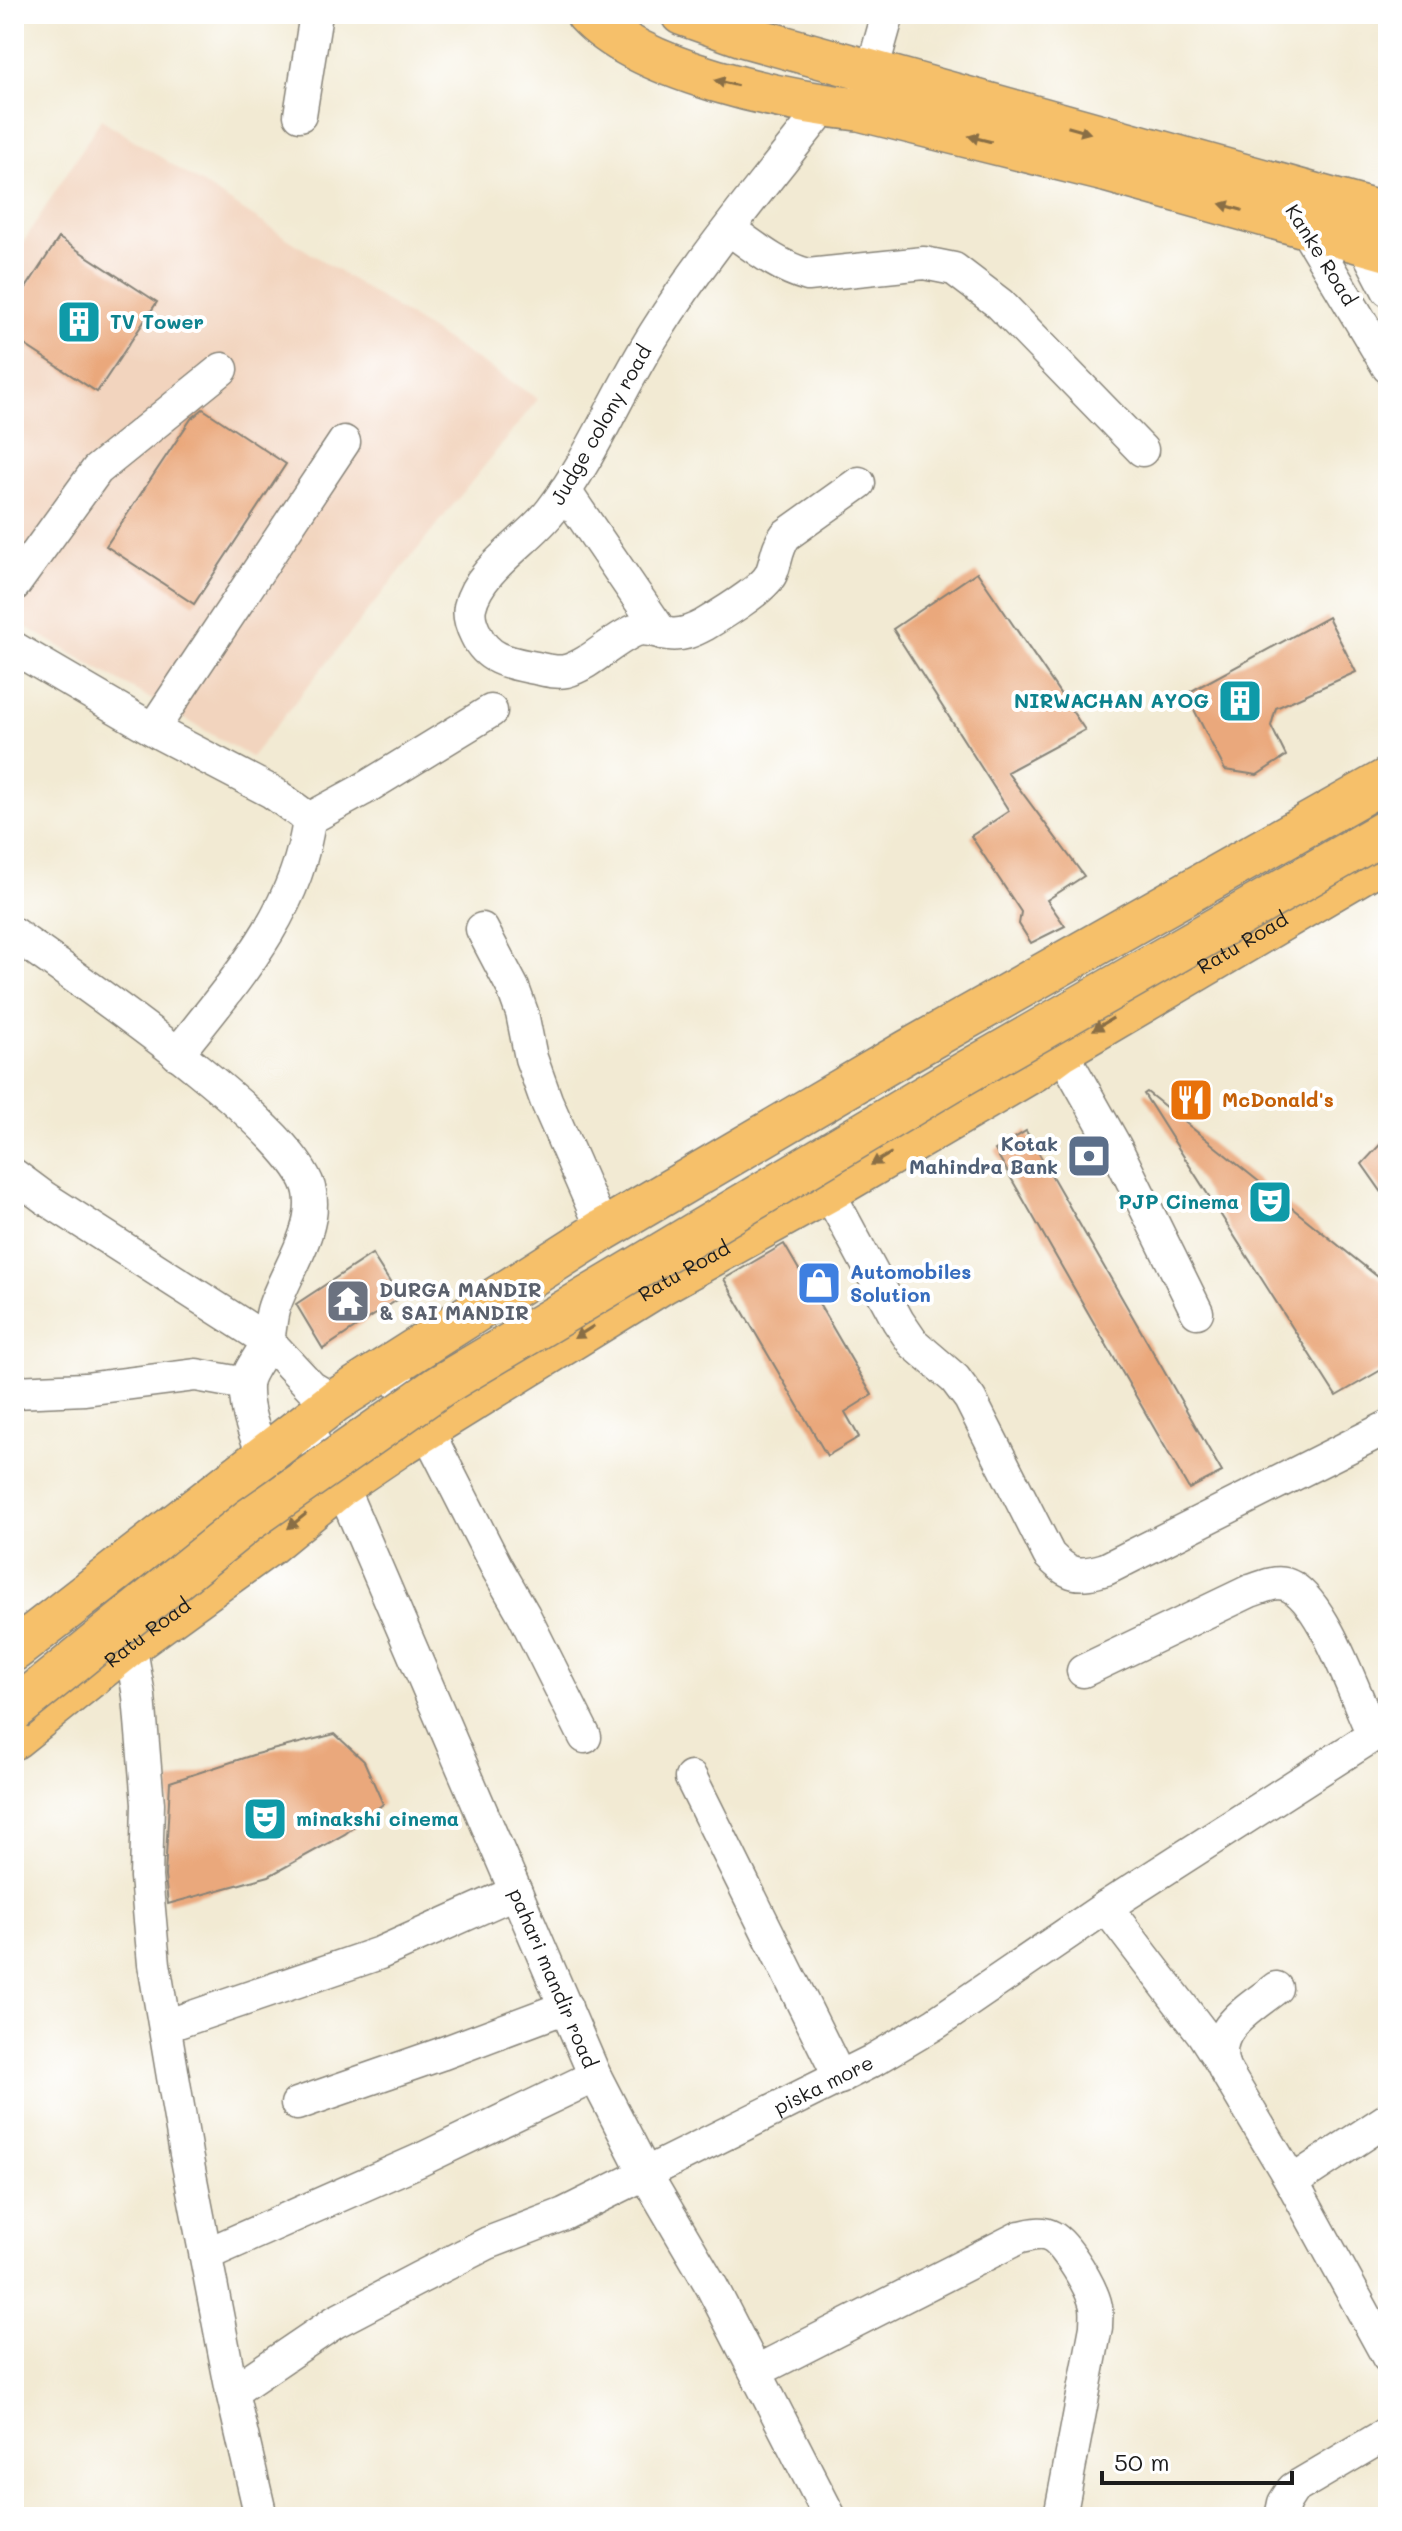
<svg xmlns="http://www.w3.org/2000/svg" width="1402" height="2531" viewBox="0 0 1402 2531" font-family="Mali,sans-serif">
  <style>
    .built { fill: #f2d4be }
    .building { fill: #eaa87c }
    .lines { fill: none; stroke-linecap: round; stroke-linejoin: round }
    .minor-casing { stroke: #878378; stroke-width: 35 }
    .major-casing { stroke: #878378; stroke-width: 45 }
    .minor { stroke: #fff; stroke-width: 32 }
    .major { stroke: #f6c06b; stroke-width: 42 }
    .major-bridge-casing { stroke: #878378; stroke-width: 45; stroke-linecap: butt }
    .major-bridge { stroke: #f6c06b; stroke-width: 42 }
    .oneway { fill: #896e44 }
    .labels { text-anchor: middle; stroke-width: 8; stroke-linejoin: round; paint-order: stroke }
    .street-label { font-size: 20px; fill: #1c1c1c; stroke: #fff }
    .culture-label { font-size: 20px; font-weight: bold; fill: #0d838f; stroke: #fff; text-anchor: start }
    .food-label { font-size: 20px; font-weight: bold; fill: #c56008; stroke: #fff; text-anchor: start }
    .service-label { font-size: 20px; font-weight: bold; fill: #4e5e75; stroke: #fff; text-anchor: end }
    .shop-label { font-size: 20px; font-weight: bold; fill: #366cbe; stroke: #fff; text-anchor: start }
    .worship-label { font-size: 20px; font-weight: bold; fill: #5b616d; stroke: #fff; text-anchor: start }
  </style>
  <rect width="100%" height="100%" fill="#fff"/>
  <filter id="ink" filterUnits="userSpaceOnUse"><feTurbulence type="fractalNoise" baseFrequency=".0125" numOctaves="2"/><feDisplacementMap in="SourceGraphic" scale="16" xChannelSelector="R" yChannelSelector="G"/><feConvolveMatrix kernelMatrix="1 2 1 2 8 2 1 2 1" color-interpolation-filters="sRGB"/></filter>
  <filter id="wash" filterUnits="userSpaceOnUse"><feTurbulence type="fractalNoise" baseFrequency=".006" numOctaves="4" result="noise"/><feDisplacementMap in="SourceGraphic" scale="32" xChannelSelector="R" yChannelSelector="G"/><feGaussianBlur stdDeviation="1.8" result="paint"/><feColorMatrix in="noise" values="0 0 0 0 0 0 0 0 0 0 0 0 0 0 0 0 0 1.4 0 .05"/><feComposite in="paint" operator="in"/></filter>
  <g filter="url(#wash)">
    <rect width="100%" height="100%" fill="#f2ead3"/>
    <path class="built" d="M101 119 538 399 251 757 14 620V257Z"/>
    <g id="blocks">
      <path class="building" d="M59 238 157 302 97 392 14 338V306Z
        M203 409 286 464 194 604 106 546 191 419Z
        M977 572 1085 730 1007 772 1084 876 1047 900 1065 926 1031 943 1019 924 1021 912 971 836 1009 811 893 629Z
        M1328 617 1356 672 1276 708 1271 726 1286 756 1257 775 1225 770 1186 694Z
        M1147 1092 1388 1285V1366L1336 1396 1144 1094Z
        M1026 1131 1222 1472 1189 1489 995 1150Z
        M1388 1136V1201L1362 1164Z
        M784 1244 872 1395 845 1412 859 1437 827 1456 724 1279Z
        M372 1254 400 1298 323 1349 296 1304Z
        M335 1734 364 1761 383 1804 345 1834 269 1876 168 1904 165 1876 170 1782 256 1754Z"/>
    </g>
  </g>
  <g filter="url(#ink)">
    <use href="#blocks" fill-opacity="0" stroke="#878378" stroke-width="2"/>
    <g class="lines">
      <g class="minor-casing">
        <g id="minor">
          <path d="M866 92 888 14"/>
          <path d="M825 106C767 180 705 253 655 333 618 391 593 456 551 511 529 540 478 569 470 607 468 616 472 627 476 635 488 661 511 663 536 668 546 670 556 673 566 671 591 664 611 641 634 631 646 626 657 633 669 634 682 636 693 631 704 625 719 616 764 589 771 574 777 560 776 548 786 535L859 483"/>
          <path d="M300 115 316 14"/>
          <path d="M1297 215 1388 367"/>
          <path d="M729 229C753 246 778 267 808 275L924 263 954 269 1000 304 1142 450"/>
          <path d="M1357 231 1388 290"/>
          <path d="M565 491 662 633"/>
          <path d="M14 585 97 470 222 369"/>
          <path d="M14 648 161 734 272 792 309 819C298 912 233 983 177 1054"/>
          <path d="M153 729 344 442"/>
          <path d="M309 819 362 790 491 711"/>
          <path d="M482 929 513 988 522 1013 531 1058 546 1100 603 1230"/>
          <path d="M14 934C73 976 299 1129 310 1192 317 1231 286 1271 274 1307 270 1318 271 1331 267 1342 262 1356 246 1372 246 1386 245 1410 255 1436 265 1456"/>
          <path d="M1061 1050 1115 1146 1197 1312"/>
          <path d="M14 1175 45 1198 268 1341 311 1387 335 1401"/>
          <path d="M828 1191 898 1321 913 1343 955 1379 970 1399 1049 1555C1070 1576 1078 1577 1106 1569L1388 1427"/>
          <path d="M388 1369 429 1428 437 1450 497 1568 524 1615 585 1737"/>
          <path d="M14 1392 85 1389 196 1375 246 1384"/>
          <path id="s1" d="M303 1425 341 1485 595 2076 645 2173 712 2287 830 2517"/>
          <path d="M127 1625 139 1696 148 1804 146 1877 154 1964 186 2154 232 2392 261 2517"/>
          <path d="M1083 1671 1250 1591C1264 1587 1278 1578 1292 1587 1326 1607 1355 1697 1373 1734"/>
          <path d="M691 1778 840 2078"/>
          <path d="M1106 1907 1203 2034 1223 2065"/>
          <path d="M1276 1988C1250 2009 1209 2030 1224 2068L1292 2182 1388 2357"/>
          <path d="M166 2026 380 1953 516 1892"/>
          <path d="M297 2104 441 2054 566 2007"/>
          <path d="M1292 2182 1388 2119"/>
          <path d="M207 2254 420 2160 595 2076"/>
          <path d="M757 2371 1020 2237C1031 2235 1041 2231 1052 2237 1067 2245 1093 2290 1096 2307 1097 2314 1096 2321 1096 2327L1060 2517"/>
          <path id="s2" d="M232 2392 335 2322 419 2278 488 2243 564 2214 872 2061 936 2023 1106 1907 1388 1726"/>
          <path d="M1281 2517 1284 2503 1293 2489 1388 2433"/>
        </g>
      </g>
      <g class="major-casing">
        <g id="major">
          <path d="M587 14C641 72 783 101 861 110L1107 171 1388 250"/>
          <path d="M682 14 744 36 1388 215"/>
          <path d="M14 1650 335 1401 603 1230 908 1051 1388 779"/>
          <path id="s3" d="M14 1738 131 1644 268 1545 341 1485 400 1445 662 1283 828 1191 1034 1070 1061 1050 1388 857"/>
        </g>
      </g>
      <use href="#minor" class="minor"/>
      <use href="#major" class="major"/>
      <g class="major-bridge-casing">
        <path id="major-bridge" d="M14 1710 249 1520 440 1386 951 1081 1388 830"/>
      </g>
      <use href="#major-bridge" class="major-bridge"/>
    </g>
    <defs><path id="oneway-solid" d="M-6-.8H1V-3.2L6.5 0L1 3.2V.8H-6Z" transform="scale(2)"/></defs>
    <g class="oneway">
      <use href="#oneway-solid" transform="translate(726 83) rotate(-167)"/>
      <use href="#oneway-solid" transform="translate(1079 130) rotate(16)"/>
      <use href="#oneway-solid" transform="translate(980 139) rotate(-166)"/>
      <use href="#oneway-solid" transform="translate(1231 207) rotate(-164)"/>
      <use href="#oneway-solid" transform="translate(1103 1024) rotate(149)"/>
      <use href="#oneway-solid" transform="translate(881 1159) rotate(149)"/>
      <use href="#oneway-solid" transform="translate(584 1332) rotate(148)"/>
      <use href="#oneway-solid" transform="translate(297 1521) rotate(141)"/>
    </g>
  </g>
  <defs>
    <g id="building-square" transform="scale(2.3)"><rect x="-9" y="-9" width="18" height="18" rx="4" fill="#0f9aa8" stroke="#fff"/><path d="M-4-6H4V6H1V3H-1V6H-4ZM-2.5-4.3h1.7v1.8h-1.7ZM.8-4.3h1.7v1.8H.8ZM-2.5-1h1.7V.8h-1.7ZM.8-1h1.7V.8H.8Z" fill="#fff"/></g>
    <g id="restaurant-square" transform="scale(2.3)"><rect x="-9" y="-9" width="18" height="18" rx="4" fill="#e8710a" stroke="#fff"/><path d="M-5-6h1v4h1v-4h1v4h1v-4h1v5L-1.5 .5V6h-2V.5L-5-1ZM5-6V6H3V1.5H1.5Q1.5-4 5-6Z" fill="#fff"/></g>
    <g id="bank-square" transform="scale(2.3)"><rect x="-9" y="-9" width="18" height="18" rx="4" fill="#5c6f8a" stroke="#fff"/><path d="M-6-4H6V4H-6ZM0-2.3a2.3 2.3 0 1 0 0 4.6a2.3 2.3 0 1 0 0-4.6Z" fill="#fff"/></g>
    <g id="theatre-square" transform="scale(2.3)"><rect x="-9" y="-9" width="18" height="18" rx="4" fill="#0f9aa8" stroke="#fff"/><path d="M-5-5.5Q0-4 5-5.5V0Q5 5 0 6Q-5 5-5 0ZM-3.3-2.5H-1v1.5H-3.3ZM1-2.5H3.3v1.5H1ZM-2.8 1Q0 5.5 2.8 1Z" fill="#fff"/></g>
    <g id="shop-square" transform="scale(2.3)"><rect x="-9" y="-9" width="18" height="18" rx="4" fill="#3f7fe0" stroke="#fff"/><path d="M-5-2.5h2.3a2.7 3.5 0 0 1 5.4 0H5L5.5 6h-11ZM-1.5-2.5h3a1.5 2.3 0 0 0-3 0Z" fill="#fff"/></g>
    <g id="temple-square" transform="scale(2.3)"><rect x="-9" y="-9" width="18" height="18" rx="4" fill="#6b7280" stroke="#fff"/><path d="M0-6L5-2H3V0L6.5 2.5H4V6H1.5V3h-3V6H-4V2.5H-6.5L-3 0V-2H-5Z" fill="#fff"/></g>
  </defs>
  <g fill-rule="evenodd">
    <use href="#building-square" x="79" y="322"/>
    <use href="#building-square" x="1240" y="701"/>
    <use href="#restaurant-square" x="1191" y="1100"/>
    <use href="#bank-square" x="1089" y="1156"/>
    <use href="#theatre-square" x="1270" y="1202"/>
    <use href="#shop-square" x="819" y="1283"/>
    <use href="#temple-square" x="348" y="1301"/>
    <use href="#theatre-square" x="265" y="1819"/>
  </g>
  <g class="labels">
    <g class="street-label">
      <text transform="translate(1321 255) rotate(58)" y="7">Kanke Road</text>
      <text transform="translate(601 425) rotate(-60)" y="7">Judge colony road</text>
      <text dy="7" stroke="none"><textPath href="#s3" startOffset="1466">Ratu Road</textPath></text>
      <text dy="7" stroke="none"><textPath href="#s3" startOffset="818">Ratu Road</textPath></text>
      <text dy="7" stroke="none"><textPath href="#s3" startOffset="170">Ratu Road</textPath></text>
      <text dy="7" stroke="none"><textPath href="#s1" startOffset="608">pahari mandir road</textPath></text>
      <text dy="7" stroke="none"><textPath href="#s2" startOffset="668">piska more</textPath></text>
    </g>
    <g class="culture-label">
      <text x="110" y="329">TV Tower</text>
      <text x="1209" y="708" text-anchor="end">NIRWACHAN AYOG</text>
      <text x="1239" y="1209" text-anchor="end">PJP Cinema</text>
      <text x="296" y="1826">minakshi cinema</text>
    </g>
    <g class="food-label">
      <text x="1222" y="1107">McDonald's</text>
    </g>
    <g class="service-label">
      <text x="1058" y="1151">Kotak<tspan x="1058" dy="23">Mahindra Bank</tspan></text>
    </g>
    <g class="shop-label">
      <text x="850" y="1279">Automobiles<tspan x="850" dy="23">Solution</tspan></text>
    </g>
    <g class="worship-label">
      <text x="379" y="1297">DURGA MANDIR<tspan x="379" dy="23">&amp; SAI MANDIR</tspan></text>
    </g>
  </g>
  <rect width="1402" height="2531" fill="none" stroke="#fff" stroke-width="48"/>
  <path d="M1102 2471v12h190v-12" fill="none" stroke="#1c1c1c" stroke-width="4"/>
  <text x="1114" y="2471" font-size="24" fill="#1c1c1c" stroke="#ffffff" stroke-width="6" paint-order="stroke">50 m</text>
</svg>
